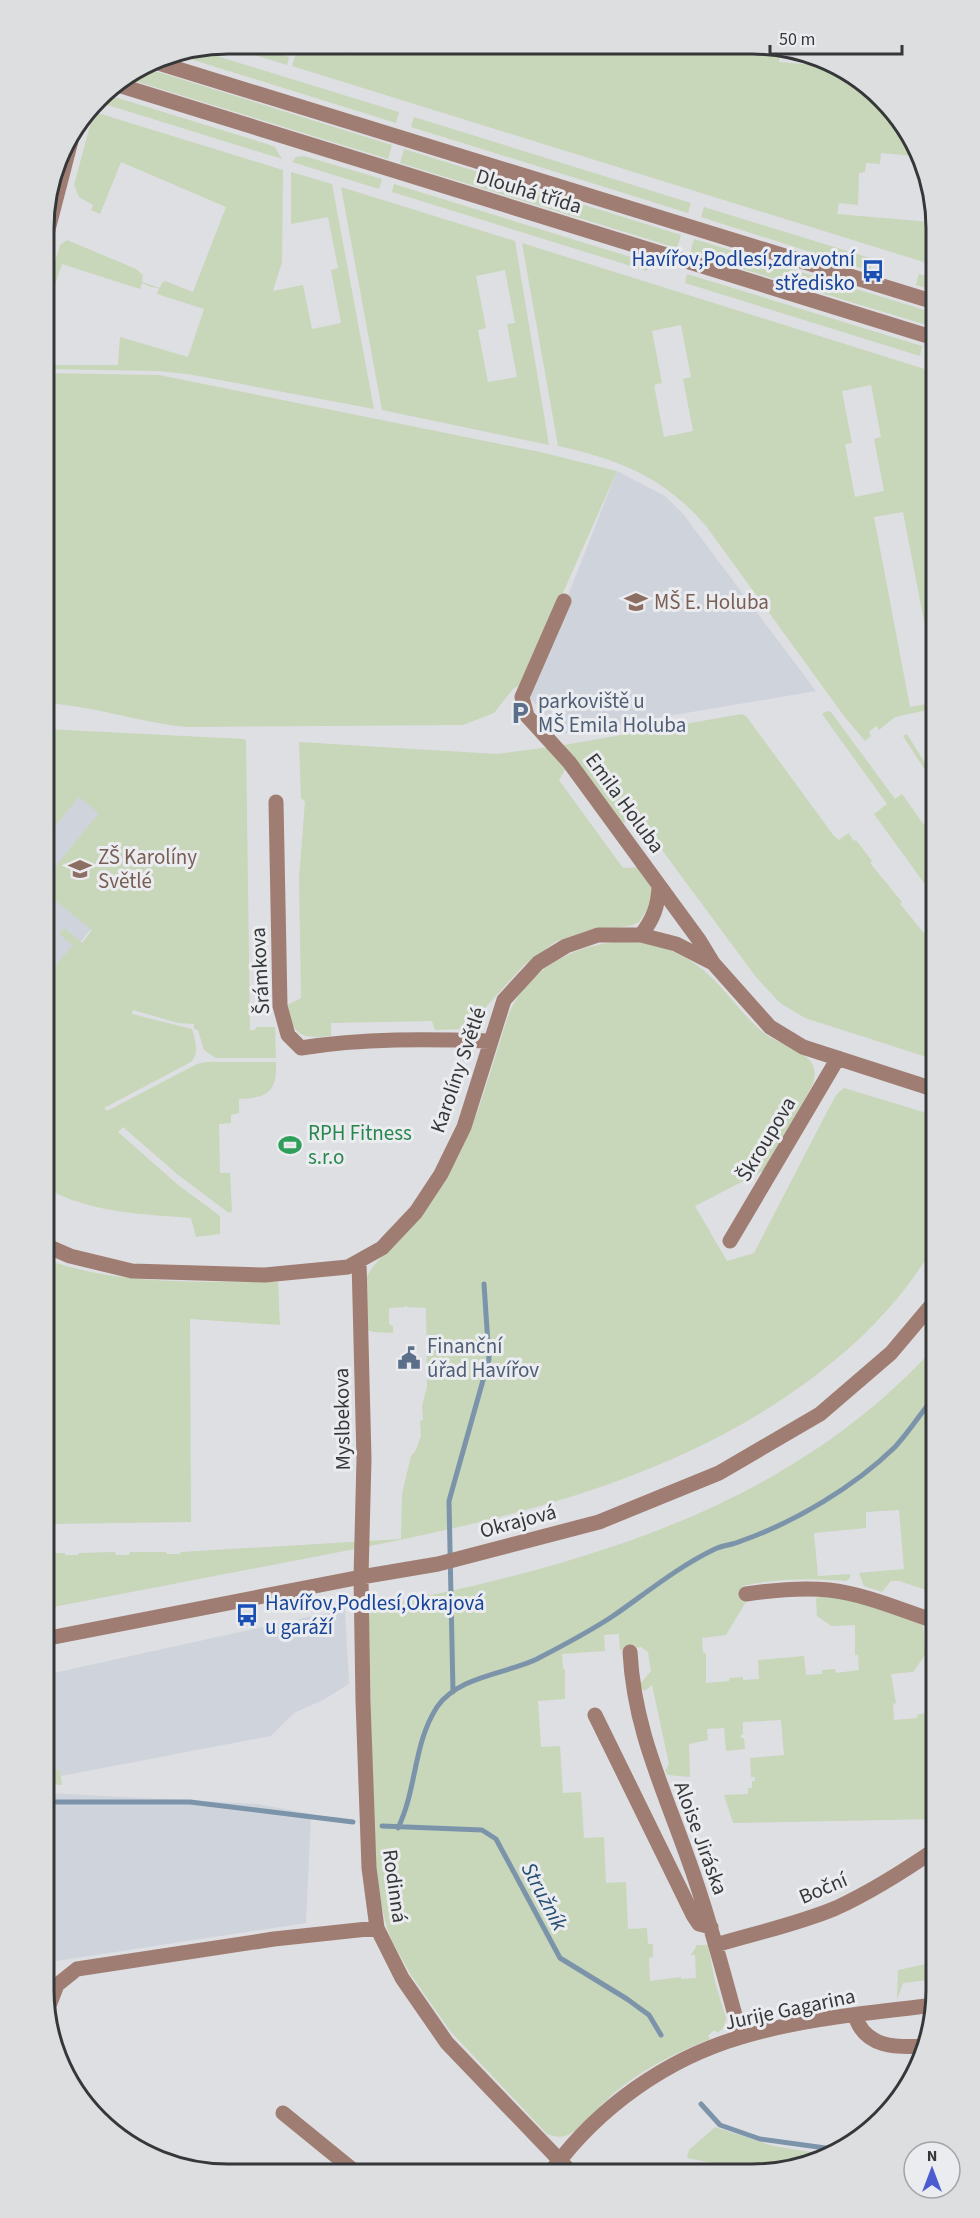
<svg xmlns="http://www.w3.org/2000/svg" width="980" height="2218" viewBox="0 0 980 2218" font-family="'Source Sans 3',sans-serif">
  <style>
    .built { fill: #cfd3dc }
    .green { fill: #c8d6ba; fill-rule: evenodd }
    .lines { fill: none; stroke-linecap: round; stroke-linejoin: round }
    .stream { stroke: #7c94aa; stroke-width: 5 }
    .minor { stroke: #a07d73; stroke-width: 15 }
    .labels { text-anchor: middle; stroke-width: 6; stroke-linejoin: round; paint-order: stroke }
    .street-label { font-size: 21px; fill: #363738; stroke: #ebecef }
    .transit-label { font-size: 21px; fill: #164399; stroke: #ebecef; text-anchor: end }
    .education-label { font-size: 21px; fill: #785e54; stroke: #ebecef; text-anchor: start }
    .service-label { font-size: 21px; fill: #4e5e75; stroke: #ebecef; text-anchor: start }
    .leisure-label { font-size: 21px; fill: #27864d; stroke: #ebecef; text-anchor: start }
    .water-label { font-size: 22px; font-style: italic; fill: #264e70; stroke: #ebecef }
    .rim { fill: none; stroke: #363738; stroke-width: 3 }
  </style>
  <rect width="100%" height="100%" fill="#dedfe2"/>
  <path class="built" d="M617 471 665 496 683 514 816 691 562 734 531 699 530 692Z
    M46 745 129 819 99 919 46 985Z
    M345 1609 349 1684 323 1700 294 1713 271 1736 61 1776 60 1769 49 1771V1674Z
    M49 1793 258 1804 311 1814 306 1923 50 1962Z"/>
  <path class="green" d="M228 44H249L289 57 287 65 222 45Z
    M299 44H321L320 47 348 56 352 44 780 47 779 62 826 66 874 90 906 126 914 144 913 156 881 153 880 164 866 163 865 172 859 173 858 205 839 203 837 214 930 222V264L292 66Z
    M197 50 399 112 396 123 174 54Z
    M142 67 392 145 388 159 125 78Z
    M108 98H118L267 144 275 147 282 159 98 102Z
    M101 114 283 170 282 262 273 291 303 285 312 329 341 323 331 270 338 268 328 217 291 224V172L332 184 374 409 188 374 157 371 44 369V365H118L120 337 188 357 204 309 157 294 159 288 151 287 142 283 140 289 62 264 51 297H48L44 307V297L60 245 67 240 136 269 143 275 142 282 160 288 162 283 165 281 193 292 226 207 121 162 100 214 91 210 93 205 79 197 74 185 92 118 97 114Z
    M414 117 691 203 688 213 411 127Z
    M404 149 681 235 677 248 400 163Z
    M304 156 382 179 379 189 292 162 296 157Z
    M394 184 650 263 647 271 392 192Z
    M341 187 515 241 549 445 382 410ZM505 270 515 323 507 324 517 377 488 382 478 330 486 328 476 276Z
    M704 207 873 259 870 271 701 217Z
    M694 239 931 312 930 326 690 253Z
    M522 243 931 371 932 663 903 512 874 517 910 707 932 703V709L895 717 879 730 876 726 869 732 871 736 865 741 844 716 706 526C664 477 620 460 558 446ZM681 325 691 377 683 379 693 431 664 437 654 385 662 383 652 331ZM871 385 881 437 874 439 884 491 855 497 845 444 852 443 842 391Z
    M687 274 922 346 920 356 685 283Z
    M919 274 930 277V289L916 285Z
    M44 373 159 375 540 452 617 471 523 683 513 689 494 713 463 725 186 727C138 722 93 706 46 703Z
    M827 711 831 712 895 799 902 794 932 836V894L874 814 887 804 822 714Z
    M742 714 746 716 834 836 839 840 850 832 849 834 854 841 856 840 872 861 870 863 902 902 900 904 929 939 928 941 933 948V1059L805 1018 780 1003 756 977 636 815 622 824 564 745Z
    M46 729 244 739 246 741 250 1030H255L256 1027H275L276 1058H216L204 1050 198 1030 194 1029V1024L178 1023 133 1010 132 1014 192 1029C195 1041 200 1052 191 1062L104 1108 107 1111 197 1064 206 1062H276C277 1092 268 1098 239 1099V1113L231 1115V1123L219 1124 220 1173H230L232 1211 229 1213 177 1174 123 1127 118 1132 177 1184 220 1216V1234L196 1237 191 1218C141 1214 93 1213 47 1189L46 977 73 945 59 934 64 928 82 943 92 930 46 893V878L99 813 79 797 46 837Z
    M907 734 932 774V781L903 736Z
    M299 742 497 754 550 747 568 765 559 780 623 868 642 867 650 880 652 895 651 904 639 922 630 926 586 931 555 942 524 965 475 1019 463 1029 435 1030 432 1021 331 1023V1036C300 1039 295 1036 285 1006L301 998 299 878 305 802 301 798Z
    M622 941C645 942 665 946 684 957 718 975 735 1009 764 1033 776 1043 803 1050 811 1062 816 1069 815 1076 813 1084L765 1170 695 1206 727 1261 754 1253 830 1106 837 1094 844 1088 933 1115C933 1149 933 1183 934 1216 934 1226 936 1241 933 1250 930 1256 924 1262 920 1268 902 1295 881 1318 858 1340 709 1477 511 1519 319 1556 229 1573 139 1591 48 1608V1556H55V1553H65V1555H78L79 1553 115 1552 116 1555H129L130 1552H166L167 1554H180L181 1552 401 1539 402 1494 411 1456 416 1450 421 1436 420 1421 423 1420 422 1406 427 1387 426 1308 407 1307 405 1305V1307L389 1308V1324L393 1326V1333L373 1332 363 1328C363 1315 360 1299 363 1287 367 1264 403 1239 417 1220 433 1199 447 1178 459 1155 476 1121 487 1083 498 1048 505 1026 510 1003 526 986 552 957 584 945 622 941Z
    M47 1260C121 1286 200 1281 278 1282L280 1325 190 1319 191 1522 48 1524Z
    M934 1348 935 1593 899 1581H891L882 1592 864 1586 859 1573 904 1569 899 1510 866 1512V1528L814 1533 818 1576 850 1574V1578L846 1581C811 1578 777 1578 743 1586L745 1600H747L726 1635 702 1638 703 1653H706V1683L729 1681V1678L743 1677V1680L759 1679 758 1660 804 1656 806 1675 822 1674V1670L835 1669 836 1673 859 1670 858 1655H855V1625L831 1626 817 1616 816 1599 822 1595 846 1598 923 1623 925 1655 913 1672 891 1674 896 1703 893 1704 894 1720 917 1718 918 1714 931 1713V1716H935V1819L733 1823 724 1795 748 1794V1788H752V1781H755V1777H751L750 1758 784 1755 781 1720 743 1722V1734L741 1735V1738H744L745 1749 726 1751 724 1728 707 1729 708 1740 689 1744 690 1777 668 1775 665 1771 669 1764 652 1685 645 1691 641 1689 640 1684 651 1671 648 1652 641 1647 620 1650 619 1634 604 1635 605 1651 562 1654 563 1669H565V1699L538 1701 541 1747 560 1746 563 1793 581 1792 584 1838 604 1837 606 1883 626 1882 628 1929 647 1928 648 1944H653V1957L649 1958 650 1981 681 1977V1979L696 1978 695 1955H691L697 1945H708L715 1982 726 2018 724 2027 718 2033 714 2030 708 2036 710 2039C675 2053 642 2069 613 2094 600 2105 584 2128 568 2135 560 2138 553 2137 546 2133L451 2032 411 1975 393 1943 387 1928 379 1895 374 1848 369 1619 371 1607C580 1567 786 1510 934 1348Z
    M60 1769 62 1785 49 1784V1771Z
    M936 1962V1979L903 1983 897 2000 898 1970Z
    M715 2127 773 2146 830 2155 800 2168H724L718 2164 687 2158 689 2150Z"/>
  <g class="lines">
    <path class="stream" d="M453 1692 449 1501 489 1359 484 1284
      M49 1802H190L353 1822
      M382 1826 482 1830 496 1839 560 1958 627 1999 649 2015 661 2035
      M398 1828C417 1789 413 1744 437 1707 458 1676 506 1674 537 1659 562 1646 589 1632 613 1616 645 1594 679 1566 715 1549 723 1545 733 1545 741 1541 795 1522 854 1487 895 1447 909 1432 921 1413 934 1397
      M701 2104 720 2125 760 2139 840 2150"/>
    <path class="minor" d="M152 61 931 301
      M115 84 931 337
      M44 245 73 133
      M564 601 522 697 527 716 569 762 699 940 713 963
      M276 802 280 1006 288 1035 301 1048C363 1038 428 1039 491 1041
      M641 935C653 919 658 907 659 887
      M730 1241 838 1058
      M47 1246 70 1256 132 1271 265 1275 348 1267 382 1248 416 1212 441 1174 464 1127 504 1000 538 963 566 946 598 935H641L676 944 713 963 770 1027 803 1047 933 1089
      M359 1261 364 1459 361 1577 363 1701 369 1868 377 1928 402 1978 447 2043 568 2169
      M746 1594C773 1590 801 1587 829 1590 865 1594 901 1610 935 1621
      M934 1621 935 1650
      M49 1638 361 1577 438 1564 599 1522 719 1473 820 1414 891 1353 934 1302
      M630 1652C634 1727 661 1783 686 1853 708 1913 724 1975 741 2037
      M595 1715 693 1915 699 1924 711 1927
      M716 1945C756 1933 798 1924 836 1908 871 1892 904 1871 936 1849
      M50 2003 57 1985 77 1969 274 1939 377 1928
      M855 2015C864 2048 897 2048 926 2046
      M283 2113 353 2170
      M553 2169C599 2107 666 2059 741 2037 804 2018 871 2013 935 2005"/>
  </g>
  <defs>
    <g id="bus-bare" transform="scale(1.8)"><path d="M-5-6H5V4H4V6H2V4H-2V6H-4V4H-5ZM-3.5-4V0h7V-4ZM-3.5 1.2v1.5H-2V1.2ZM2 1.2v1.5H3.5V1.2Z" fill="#1a4fb4" stroke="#ebecef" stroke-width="2.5" paint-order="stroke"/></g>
    <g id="school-bare" transform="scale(1.8)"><path d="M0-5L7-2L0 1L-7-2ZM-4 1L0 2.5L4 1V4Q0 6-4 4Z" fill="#8d6e63" stroke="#ebecef" stroke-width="2.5" paint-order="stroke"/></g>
    <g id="parking-bare" transform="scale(1.8)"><path d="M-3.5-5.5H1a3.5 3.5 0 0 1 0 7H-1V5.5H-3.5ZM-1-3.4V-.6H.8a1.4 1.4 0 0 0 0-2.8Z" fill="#5c6f8a" stroke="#ebecef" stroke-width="2.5" paint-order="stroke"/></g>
    <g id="stadium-bare" transform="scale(1.8)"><path d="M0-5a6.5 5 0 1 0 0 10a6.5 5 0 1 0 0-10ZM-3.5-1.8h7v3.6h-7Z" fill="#2e9e5b" stroke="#ebecef" stroke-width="2.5" paint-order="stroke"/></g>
    <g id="civic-bare" transform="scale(1.8)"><path d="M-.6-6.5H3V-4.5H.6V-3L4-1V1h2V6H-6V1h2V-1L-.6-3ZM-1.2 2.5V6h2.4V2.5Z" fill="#5c6f8a" stroke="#ebecef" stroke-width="2.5" paint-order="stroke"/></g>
  </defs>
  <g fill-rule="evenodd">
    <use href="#bus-bare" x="873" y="271"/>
    <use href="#school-bare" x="636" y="602"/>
    <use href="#parking-bare" x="520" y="713"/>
    <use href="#school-bare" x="80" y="869"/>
    <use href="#stadium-bare" x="290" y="1145"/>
    <use href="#civic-bare" x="409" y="1358"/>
    <use href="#bus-bare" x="247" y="1615"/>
  </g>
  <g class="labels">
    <g class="street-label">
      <text transform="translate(529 191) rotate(17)" y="7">Dlouhá třída</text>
      <text transform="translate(625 803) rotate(54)" y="7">Emila Holuba</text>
      <text transform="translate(260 971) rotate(-93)" y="7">Šrámkova</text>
      <text transform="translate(458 1070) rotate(-71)" y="7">Karolíny Světlé</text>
      <text transform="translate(766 1139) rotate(-59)" y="7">Škroupova</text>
      <text transform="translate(342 1419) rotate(-91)" y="7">Myslbekova</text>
      <text transform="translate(518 1521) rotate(-15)" y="7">Okrajová</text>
      <text transform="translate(701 1838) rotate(70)" y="7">Aloise Jiráska</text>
      <text transform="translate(395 1886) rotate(82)" y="7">Rodinná</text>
      <text transform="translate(823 1888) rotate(-23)" y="7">Boční</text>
      <text transform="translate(790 2009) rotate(-12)" y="7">Jurije Gagarina</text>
    </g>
    <g class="transit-label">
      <text x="855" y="266">Havířov,Podlesí,zdravotní<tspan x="855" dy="24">středisko</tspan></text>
      <text x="265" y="1610" text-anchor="start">Havířov,Podlesí,Okrajová<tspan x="265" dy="24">u garáží</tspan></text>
    </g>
    <g class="education-label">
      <text x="654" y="609">MŠ E. Holuba</text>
      <text x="98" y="864">ZŠ Karolíny<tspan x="98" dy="24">Světlé</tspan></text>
    </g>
    <g class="service-label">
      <text x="538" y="708">parkoviště u<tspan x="538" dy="24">MŠ Emila Holuba</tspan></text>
      <text x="427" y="1353">Finanční<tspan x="427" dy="24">úřad Havířov</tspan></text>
    </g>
    <g class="leisure-label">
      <text x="308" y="1140">RPH Fitness<tspan x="308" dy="24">s.r.o</tspan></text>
    </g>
    <g class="water-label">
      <text transform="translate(545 1896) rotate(62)" y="8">Stružník</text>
    </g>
  </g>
  <path d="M0 0H980V2218H0ZM228 54H752A174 174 0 0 1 926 228V1990A174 174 0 0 1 752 2164H228A174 174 0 0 1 54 1990V228A174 174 0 0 1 228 54Z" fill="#dddee0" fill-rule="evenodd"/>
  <path class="rim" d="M228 54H752A174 174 0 0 1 926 228V1990A174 174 0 0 1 752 2164H228A174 174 0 0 1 54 1990V228A174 174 0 0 1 228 54Z"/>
  <g transform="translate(932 2170)"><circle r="28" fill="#ebecef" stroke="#a3a4a6" stroke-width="1.5"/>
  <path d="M0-4.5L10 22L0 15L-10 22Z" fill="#4b5cd1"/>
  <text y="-9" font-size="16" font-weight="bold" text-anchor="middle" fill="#363738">N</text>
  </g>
  <path d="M770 45v9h132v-9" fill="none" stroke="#363738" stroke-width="3"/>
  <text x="779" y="45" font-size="18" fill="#363738" stroke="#ebecef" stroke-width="4.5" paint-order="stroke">50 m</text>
</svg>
